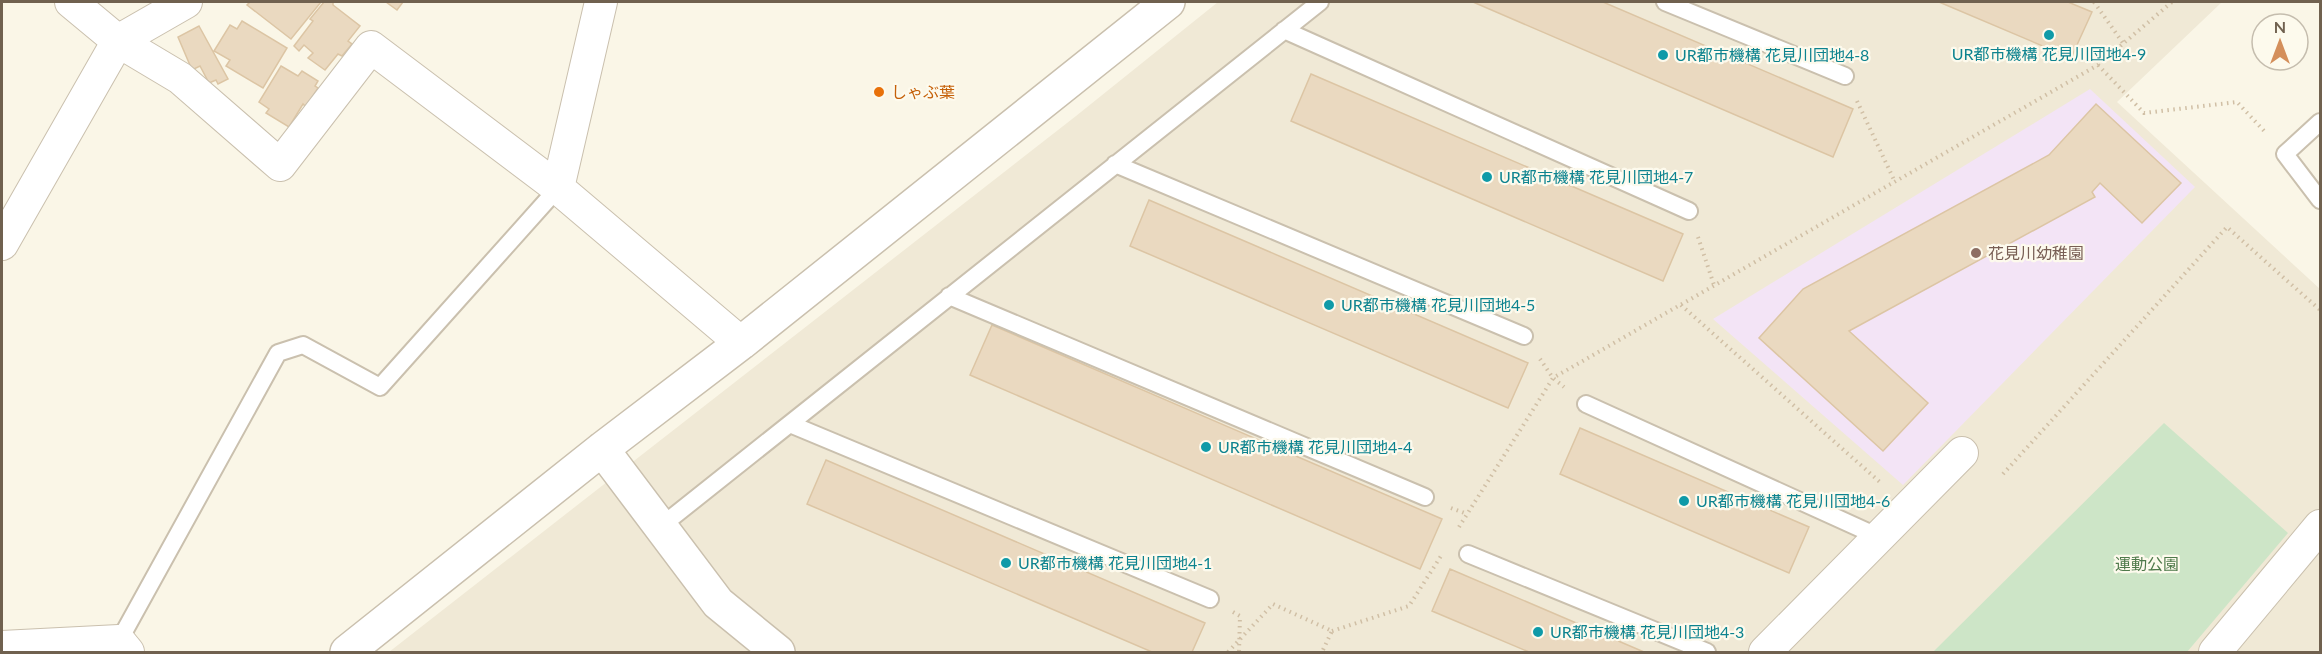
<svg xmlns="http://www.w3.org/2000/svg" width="2322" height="654" viewBox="0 0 2322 654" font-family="Lato,'Noto Sans JP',sans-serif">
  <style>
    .residential { fill: #f0e9d6 }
    .education { fill: #f3e4f6 }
    .green { fill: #cde5c7 }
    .building { fill: #ead9c0; stroke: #dcc5a4; stroke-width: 1.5 }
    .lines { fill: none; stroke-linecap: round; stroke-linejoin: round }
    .service-casing { stroke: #cac0ae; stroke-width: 20 }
    .minor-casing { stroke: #cac0ae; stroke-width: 34 }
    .tertiary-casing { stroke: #cac0ae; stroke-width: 36 }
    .path { stroke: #d0bfa5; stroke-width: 4; stroke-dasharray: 1.5 4.5; stroke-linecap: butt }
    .service { stroke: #fff; stroke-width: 16 }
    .minor { stroke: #fff; stroke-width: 32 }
    .tertiary { stroke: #fff; stroke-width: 33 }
    .culture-dot { fill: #0f9aa8; stroke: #fdfaed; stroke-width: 2 }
    .food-dot { fill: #e8710a; stroke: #fdfaed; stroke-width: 2 }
    .education-dot { fill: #8d6e63; stroke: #fdfaed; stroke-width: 2 }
    .labels { text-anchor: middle; stroke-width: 4.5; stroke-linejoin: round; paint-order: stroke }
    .culture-label { font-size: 16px; fill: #0d838f; stroke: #fdfaed; text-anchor: start }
    .food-label { font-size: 16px; fill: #c56008; stroke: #fdfaed; text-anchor: start }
    .education-label { font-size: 16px; fill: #785e54; stroke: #fdfaed; text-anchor: start }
    .park-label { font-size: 16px; fill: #4f7a4b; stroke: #fdfaed }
  </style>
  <rect width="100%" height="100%" fill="#faf6e7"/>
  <path class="residential" d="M1218 2H2222L2117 102 2320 289V652H389L1076 116Z"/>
  <path class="education" d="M2090 89 2195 187 1903 485 1713 319Z"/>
  <path class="green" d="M2164 423 2288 533 2187 652H1933Z"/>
  <path class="building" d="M250 2H321L291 39 247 5Z
    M324 2H333V5L360 26 348 41 352 44 342 56 338 54 325 70 308 58 313 53 304 45 299 51 294 46 313 21 310 19Z
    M386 2H403L397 10Z
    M1473 2H1603L1853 109 1833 157Z
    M1939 2H2068L2092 12 2071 58Z
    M242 21 287 48 263 88 226 66 230 60 214 51 230 25 237 29Z
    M199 26 228 79 218 84 216 80 209 83 200 66 192 70 178 37Z
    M281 66 298 76 302 71 318 81 315 86 318 88 306 107 303 104 289 127 266 113 269 109 259 102Z
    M1311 74 1683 234 1663 281 1291 121Z
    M2096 104 2181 183 2142 223 2100 183 2092 192 2095 197 1849 331 1928 403 1883 451 1759 338 1803 289 2049 155Z
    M1149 200 1528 363 1508 408 1130 246Z
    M992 325 1442 519 1420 569 970 375Z
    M1580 428 1809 527 1789 573 1560 474Z
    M826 460 1205 623 1192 652H1152L807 504Z
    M1450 569 1644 652H1529L1432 611Z"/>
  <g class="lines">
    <g class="service-casing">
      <path id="service" d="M1665 2 1845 76
        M1284 30 1689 211
        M2320 122 2285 154 2320 200
        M1115 164 1524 336
        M949 296 1425 497
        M1586 404 1879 537
        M790 424 1210 599
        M660 527 1320 2
        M1468 554 1707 652
        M119 641 278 353 303 345 380 387 558 188"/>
    </g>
    <g class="minor-casing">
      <path id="minor" d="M71 2 118 41 180 78 280 165 371 47 558 188 741 343
        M558 188 601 2
        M2 244 118 41 186 2
        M2 647 119 641 128 652
        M1765 652 1962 453
        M2215 652 2320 526"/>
    </g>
    <g class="tertiary-casing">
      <path id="tertiary" d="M602 449 718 603 778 652
        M347 652 602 449 741 343 1168 2"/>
    </g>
    <path class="path" d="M2094 2 2123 43
      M2098 65 2144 113 2237 102 2266 133
      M1857 101 1895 182
      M1698 237 1714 285
      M1681 305 1882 484
      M1540 359 1553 378 1564 387
      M2003 474 2227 227 2320 310
      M1451 508 1467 514
      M1459 527 1553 378 2098 65 2172 2
      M1233 612 1240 616 1239 652
      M1332 631 1409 606 1441 556
      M1228 652 1273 604 1332 631 1322 652"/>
    <use href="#service" class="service"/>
    <use href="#minor" class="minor"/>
    <use href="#tertiary" class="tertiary"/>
  </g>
  <g class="culture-dot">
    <circle cx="2049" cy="35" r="6"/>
    <circle cx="1663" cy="55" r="6"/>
    <circle cx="1487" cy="177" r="6"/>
    <circle cx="1329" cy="305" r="6"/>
    <circle cx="1206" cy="447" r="6"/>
    <circle cx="1684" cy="501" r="6"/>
    <circle cx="1006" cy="563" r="6"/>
    <circle cx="1538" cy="632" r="6"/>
  </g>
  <circle class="food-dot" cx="879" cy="92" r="6"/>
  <circle class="education-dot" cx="1976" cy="253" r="6"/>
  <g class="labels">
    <g class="culture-label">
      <text x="2049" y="60" text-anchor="middle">UR都市機構 花見川団地4-9</text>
      <text x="1675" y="61">UR都市機構 花見川団地4-8</text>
      <text x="1499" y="183">UR都市機構 花見川団地4-7</text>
      <text x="1341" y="311">UR都市機構 花見川団地4-5</text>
      <text x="1218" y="453">UR都市機構 花見川団地4-4</text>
      <text x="1696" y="507">UR都市機構 花見川団地4-6</text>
      <text x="1018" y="569">UR都市機構 花見川団地4-1</text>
      <text x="1550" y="638">UR都市機構 花見川団地4-3</text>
    </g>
    <g class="food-label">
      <text x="891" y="98">しゃぶ葉</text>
    </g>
    <g class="education-label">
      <text x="1988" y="259">花見川幼稚園</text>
    </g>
    <g class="park-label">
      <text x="2147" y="570">運動公園</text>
    </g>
  </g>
  <rect width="2322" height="654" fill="none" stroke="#70614f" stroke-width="6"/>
  <g transform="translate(2280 42)"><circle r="28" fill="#fdfaed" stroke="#c5bdae" stroke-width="1.5"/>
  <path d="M0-4.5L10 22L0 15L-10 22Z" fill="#d48f5b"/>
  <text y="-9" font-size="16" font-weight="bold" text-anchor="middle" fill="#70614f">N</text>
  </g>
</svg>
